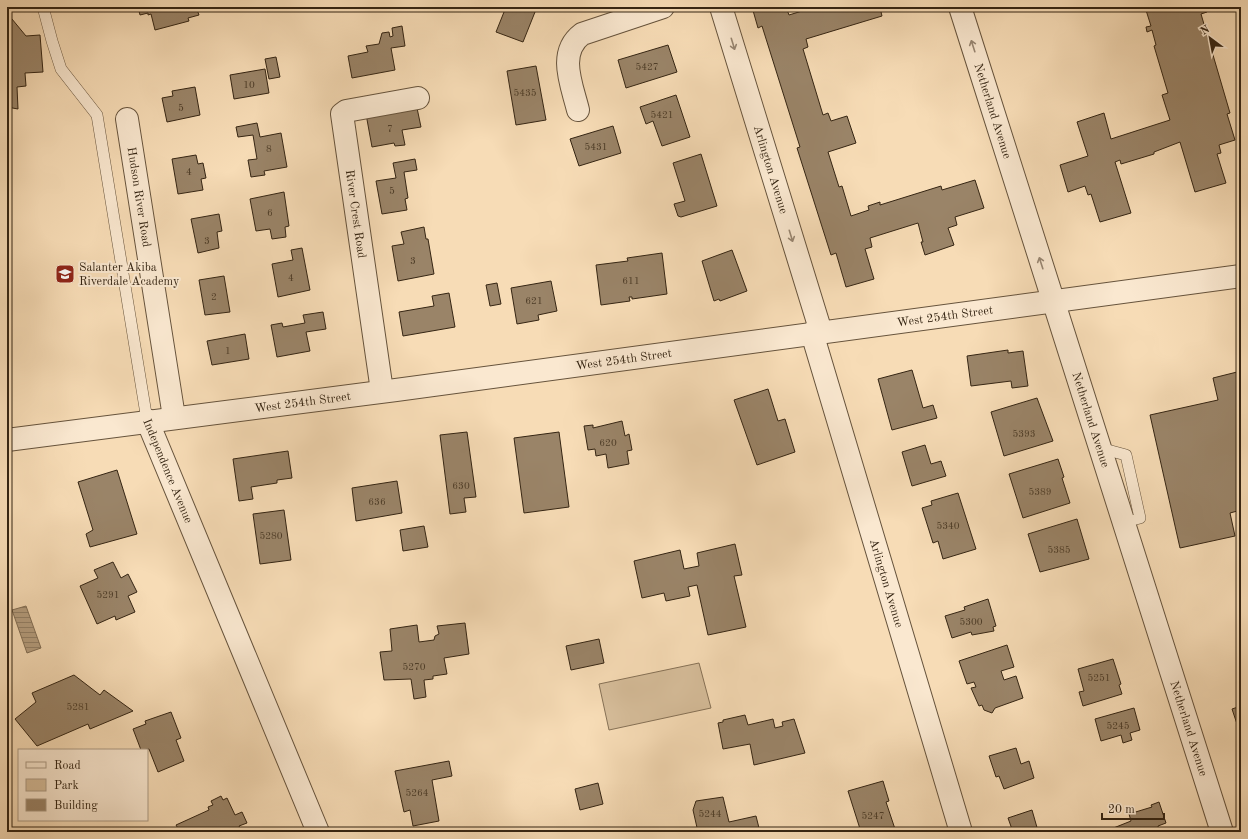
<svg xmlns="http://www.w3.org/2000/svg" width="1248" height="839" viewBox="0 0 1248 839" font-family="'Old Standard TT',serif">
  <style>
    .green { fill: #d6bd9a; stroke: #867156 }
    .water { fill: url(#water-rules); stroke: #826e54 }
    .building { fill: #9a8468; stroke: #352513 }
    .lines { fill: none; stroke-linecap: round; stroke-linejoin: round }
    .service-casing { stroke: #66533c; stroke-width: 12 }
    .minor-casing { stroke: #66533c; stroke-width: 24 }
    .service { stroke: #fae8d0; stroke-width: 11 }
    .minor { stroke: #fae8d0; stroke-width: 22 }
    .oneway { stroke: #988672 }
    .labels { text-anchor: middle; stroke-width: 4; stroke-linejoin: round; paint-order: stroke }
    .number-label { font-size: 10px; fill: #4e3d28 }
    .street-label { font-size: 12px; fill: #352513; stroke: #fae8d0 }
    .poi-label { font-size: 12px; fill: #352513; stroke: #fae8d0; text-anchor: start }
  </style>
  <defs>
    <pattern id="water-rules" width="6" height="5" patternUnits="userSpaceOnUse"><rect width="6" height="5" fill="#b59e7f"/><path d="M0 2.5h6" fill="none" stroke="#948167"/></pattern>
  </defs>
  <rect width="100%" height="100%" fill="#f7dcb6"/>
  <filter id="stains"><feTurbulence type="fractalNoise" baseFrequency=".005" numOctaves="4"/><feColorMatrix values="0 0 0 0 .2 0 0 0 0 .09 0 0 0 0 .02 0 0 0 .5 -.17"/></filter>
  <radialGradient id="worn" r=".72"><stop offset=".6" stop-color="#630" stop-opacity="0"/><stop offset="1" stop-color="#630" stop-opacity=".3"/></radialGradient>
  <path class="green" d="M699 663 711 708 609 730 599 684Z"/>
  <path class="water" d="M26 606 41 648 27 653 12 610Z"/>
  <path class="building" d="M138 7H196L199 15 188 18 189 21 155 30 151 14 148 15V13L140 15Z
    M506 7H537L523 42 496 32Z
    M752 7H786L789 15 815 7H897L881 12 882 16 806 39 808 47 803 49 823 115 828 113 831 121 847 116 856 143 828 152 839 187 842 186 851 216 869 210 868 206 880 202V205L941 186 942 190 975 180 984 208 955 217 957 225 948 228 954 245 925 255 921 242H923L918 223 870 238 872 247 865 249 874 279 846 287 836 253 831 255 797 148 800 147 762 26 758 28Z
    M1145 7H1206L1207 12 1201 14 1230 113 1227 114 1235 140 1219 145 1221 153 1217 154 1226 183 1195 192 1180 142 1154 152V154L1121 164 1120 160 1115 162 1131 213 1100 222 1091 194 1088 195 1085 186 1068 192 1060 165 1088 156 1077 122 1104 113 1111 139 1170 120 1162 95 1168 93 1154 46 1156 45 1152 30 1147 32 1146 27 1151 26Z
    M7 13 26 36 40 35 43 72 25 73 26 86 17 87 18 109 7 107Z
    M402 26 405 46 391 48 395 70 352 78 348 56 368 52 366 46 379 44 382 33 389 32 390 37 393 36 392 28Z
    M668 45 677 72 626 88 618 60Z
    M276 57 280 77 269 79 265 59Z
    M536 66 546 120 516 125 507 71Z
    M265 69 269 93 234 99 230 75Z
    M195 87 200 115 167 122 162 98 173 96 172 91Z
    M676 95 690 137 662 146 653 121 646 124 640 107Z
    M417 108 421 127 402 130 405 145 395 146 394 143 372 147 366 114Z
    M257 123 260 137 281 133 287 167 264 171 265 175 251 177 248 160 257 159 253 135 238 137 236 127Z
    M613 126 621 153 579 166 570 139Z
    M701 154 717 206 681 217 678 216 674 204 685 201 673 163Z
    M196 155 198 164 203 163 206 178 201 179 203 190 178 194 172 159Z
    M415 159 417 170 404 172 408 198 405 199 407 210 382 214 376 181 396 178 393 163Z
    M284 192 289 226 285 227 286 237 272 239 270 229 256 231 250 199Z
    M219 214 222 231 217 232 219 248 198 253 191 219Z
    M424 227 426 239H428L434 274 398 281 392 246 404 244 401 232Z
    M302 248 310 290 278 297 272 264 293 260 291 250Z
    M732 250 747 291 720 301 719 299 714 301 702 261Z
    M662 253 667 294 632 299V297H629L630 301 601 305 596 265 628 261 627 258Z
    M224 276 230 312 205 315 199 280Z
    M551 281 557 311 538 315 539 320 517 324 511 288Z
    M497 283 501 304 490 306 486 285Z
    M449 293 455 327 403 336 399 312 434 306 432 296Z
    M323 312 326 329 306 332 310 351 277 357 271 325 282 323 283 327 305 323 303 315Z
    M245 334 249 359 212 365 207 341Z
    M1008 350V353L1023 351 1028 386 1012 388 1011 381 971 386 967 356Z
    M912 370 923 408 933 405 937 418 892 430 878 379Z
    M1241 371V510L1230 513 1235 536 1180 548 1150 415 1218 400 1213 378Z
    M768 389 778 421 785 419 795 452 757 465 734 400Z
    M1037 398 1053 441 1004 456 991 412Z
    M622 421 625 436 629 434 632 450 627 451 629 464 608 468 606 454 596 456 595 449 588 450 584 426 593 425V428Z
    M467 432 476 497 464 498 466 512 450 514 440 435Z
    M559 432 569 507 524 513 514 438Z
    M925 445 931 464 941 461 946 476 912 486 902 452Z
    M288 451 292 478 277 480V483L251 487 253 499 239 501 233 459Z
    M1058 459 1064 477 1062 478 1070 503 1023 518 1009 474Z
    M117 470 137 534 90 547 86 534 93 530 78 482Z
    M397 481 402 513 356 521 352 488Z
    M958 493 976 549 943 559 938 541 933 543 922 508 932 505 931 501Z
    M284 510 291 560 260 564 253 514Z
    M1077 519 1089 559 1040 572 1028 534Z
    M424 526 428 547 403 551 400 530Z
    M735 544 742 575 734 576 746 627 708 635 697 585 688 587 690 596 666 601 664 593 642 598 634 561 680 550 684 569 699 566 697 553Z
    M113 562 121 578 128 574 137 592 128 596 135 612 116 620 115 616 97 624 80 586 98 578 94 570Z
    M988 599 996 626 993 627 994 631 972 635 971 632 952 638 945 616 965 610 964 607Z
    M465 623 469 654 444 658 447 674 433 676V679L424 680 426 697 414 699 411 679 384 680 380 652 392 651 390 629 417 625 419 642 434 640 435 636 439 634 437 626Z
    M599 639 604 663 571 670 566 646Z
    M1007 645 1014 667 1001 671 1004 680 1016 676 1023 698 995 708 992 713 984 710 982 705 979 706 971 688 976 687 974 682 967 684 959 661Z
    M1113 659 1121 684 1119 685 1122 694 1083 706 1079 692 1084 691 1078 669Z
    M74 675 100 695 104 690 133 711 90 729 88 724 37 746 15 719 36 702 32 693Z
    M1241 706V736L1232 709Z
    M1134 708 1140 730 1130 733 1132 740 1123 743 1121 735 1101 741 1095 719Z
    M171 712 181 738 176 740 184 761 158 772 149 749 141 750 133 729 146 724 145 721Z
    M745 715 748 725 773 719 775 728 783 726 782 722 794 719 805 753 754 765 750 744 723 749 718 723 723 722V720Z
    M1016 748 1021 764 1029 761 1034 778 1004 789 999 776 996 777 989 756Z
    M449 761 452 776 432 780 439 821 413 826 410 810 404 812 395 771Z
    M883 781 889 801 886 802 895 829H898L899 832H861L848 791Z
    M598 783 603 804 580 810 575 789Z
    M221 796 223 800 227 798 235 815 242 812 247 823 239 826 242 832H180L176 825 209 810 208 807 213 805 211 801Z
    M723 797 729 822 756 816 760 832H698L693 810 696 801Z
    M1159 802 1166 823 1158 826 1159 832H1112L1111 829 1131 821 1129 814 1152 807 1151 805Z
    M1032 810 1038 831 1046 829 1047 832H1013L1008 818Z"/>
  <g class="lines">
    <g class="service-casing">
      <path id="service" d="M43 7 52 41 61 69 97 115 147 420
        M1100 448 1126 455 1140 518 1124 522"/>
    </g>
    <g class="minor-casing">
      <g id="minor">
        <path id="s1" d="M721 7 821 332"/>
        <path id="s2" d="M960 7 1222 832"/>
        <path d="M578 110C572 85 557 53 582 34L663 7"/>
        <path id="s3" d="M127 119 174 417"/>
        <path id="s4" d="M812 333 961 832"/>
        <path d="M382 391 342 114 346 111 418 98"/>
        <path id="s5" d="M147 420 318 832"/>
        <path id="s6" d="M7 440 396 390 1241 276"/>
      </g>
    </g>
    <use href="#service" class="service"/>
    <use href="#minor" class="minor"/>
  </g>
  <defs><path id="oneway-shaft" d="M-6 0H5M1.5-3L5.5 0L1.5 3" fill="none" stroke-width="1.6" stroke-linecap="round" stroke-linejoin="round"/></defs>
  <g class="oneway">
    <use href="#oneway-shaft" transform="translate(733 44) rotate(73)"/>
    <use href="#oneway-shaft" transform="translate(973 46) rotate(-108)"/>
    <use href="#oneway-shaft" transform="translate(791 236) rotate(73)"/>
    <use href="#oneway-shaft" transform="translate(1041 263) rotate(-108)"/>
  </g>
  <defs>
    <g id="school-square" transform="scale(1)"><rect x="-9" y="-9" width="18" height="18" rx="4" fill="#8f2418" stroke="#fae8d0"/><path d="M0-5L7-2L0 1L-7-2ZM-4 1L0 2.5L4 1V4Q0 6-4 4Z" fill="#fff"/></g>
  </defs>
  <g fill-rule="evenodd">
    <use href="#school-square" x="65" y="274"/>
  </g>
  <g class="labels">
    <g class="number-label">
      <text x="647" y="70">5427</text>
      <text x="249" y="88">10</text>
      <text x="525" y="96">5435</text>
      <text x="181" y="111">5</text>
      <text x="662" y="118">5421</text>
      <text x="390" y="132">7</text>
      <text x="596" y="150">5431</text>
      <text x="269" y="152">8</text>
      <text x="189" y="175">4</text>
      <text x="392" y="194">5</text>
      <text x="270" y="216">6</text>
      <text x="207" y="244">3</text>
      <text x="413" y="264">3</text>
      <text x="291" y="281">4</text>
      <text x="631" y="284">611</text>
      <text x="214" y="300">2</text>
      <text x="534" y="304">621</text>
      <text x="228" y="354">1</text>
      <text x="1024" y="437">5393</text>
      <text x="608" y="446">620</text>
      <text x="461" y="489">630</text>
      <text x="1040" y="495">5389</text>
      <text x="377" y="505">636</text>
      <text x="948" y="529">5340</text>
      <text x="271" y="539">5280</text>
      <text x="1059" y="553">5385</text>
      <text x="108" y="598">5291</text>
      <text x="971" y="625">5300</text>
      <text x="414" y="670">5270</text>
      <text x="1099" y="681">5251</text>
      <text x="78" y="710">5281</text>
      <text x="1118" y="729">5245</text>
      <text x="417" y="796">5264</text>
      <text x="710" y="817">5244</text>
      <text x="873" y="819">5247</text>
    </g>
    <g class="street-label">
      <text dy="4" stroke="none"><textPath href="#s2" startOffset="109">Netherland Avenue</textPath></text>
      <text dy="4" stroke="none"><textPath href="#s1" startOffset="170">Arlington Avenue</textPath></text>
      <text dy="4" stroke="none"><textPath href="#s3" startOffset="79">Hudson River Road</textPath></text>
      <text transform="translate(356 214) rotate(82)" y="4">River Crest Road</text>
      <text dy="4" stroke="none"><textPath href="#s6" startOffset="946">West 254th Street</textPath></text>
      <text dy="4" stroke="none"><textPath href="#s6" startOffset="622">West 254th Street</textPath></text>
      <text dy="4" stroke="none"><textPath href="#s6" startOffset="298">West 254th Street</textPath></text>
      <text dy="4" stroke="none"><textPath href="#s2" startOffset="433">Netherland Avenue</textPath></text>
      <text dy="4" stroke="none"><textPath href="#s5" startOffset="55">Independence Avenue</textPath></text>
      <text dy="4" stroke="none"><textPath href="#s4" startOffset="261">Arlington Avenue</textPath></text>
      <text dy="4" stroke="none"><textPath href="#s2" startOffset="757">Netherland Avenue</textPath></text>
    </g>
    <g class="poi-label">
      <text x="79" y="271">Salanter Akiba<tspan x="79" dy="14">Riverdale Academy</tspan></text>
    </g>
  </g>
  <rect width="1248" height="839" fill="none" stroke="#f7dcb6" stroke-width="24"/>
  <rect x="8" y="8" width="1232" height="823" fill="none" stroke="#352513" stroke-width="2"/>
  <rect x="12" y="12" width="1224" height="815" fill="none" stroke="#352513"/>
  <rect x="18" y="749" width="130" height="72" fill="#fae8d0" stroke="#ab9a84"/>
  <rect x="26" y="762" width="20" height="6" fill="#fae8d0" stroke="#ab9a84"/>
  <text x="54" y="769" font-size="12" fill="#352513">Road</text>
  <rect x="26" y="779" width="20" height="12" fill="#d6bd9a" stroke="#ab9a84"/>
  <text x="54" y="789" font-size="12" fill="#352513">Park</text>
  <rect x="26" y="799" width="20" height="12" fill="#9a8468" stroke="#ab9a84"/>
  <text x="54" y="809" font-size="12" fill="#352513">Building</text>
  <g transform="translate(1210 38) rotate(328)" stroke="#fae8d0" stroke-width="3" paint-order="stroke">
  <path d="M0-3L7 15L0 10L-7 15Z" fill="#352513"/>
  <text y="-6" font-size="11" font-weight="bold" text-anchor="middle" fill="#352513">N</text>
  </g>
  <path d="M1102 813v6h62v-6" fill="none" stroke="#352513" stroke-width="2"/>
  <text x="1108" y="813" font-size="12" fill="#352513" stroke="#fae8d0" stroke-width="3" paint-order="stroke">20 m</text>
  <rect width="100%" height="100%" filter="url(#stains)"/>
  <rect width="100%" height="100%" fill="url(#worn)"/>
</svg>
